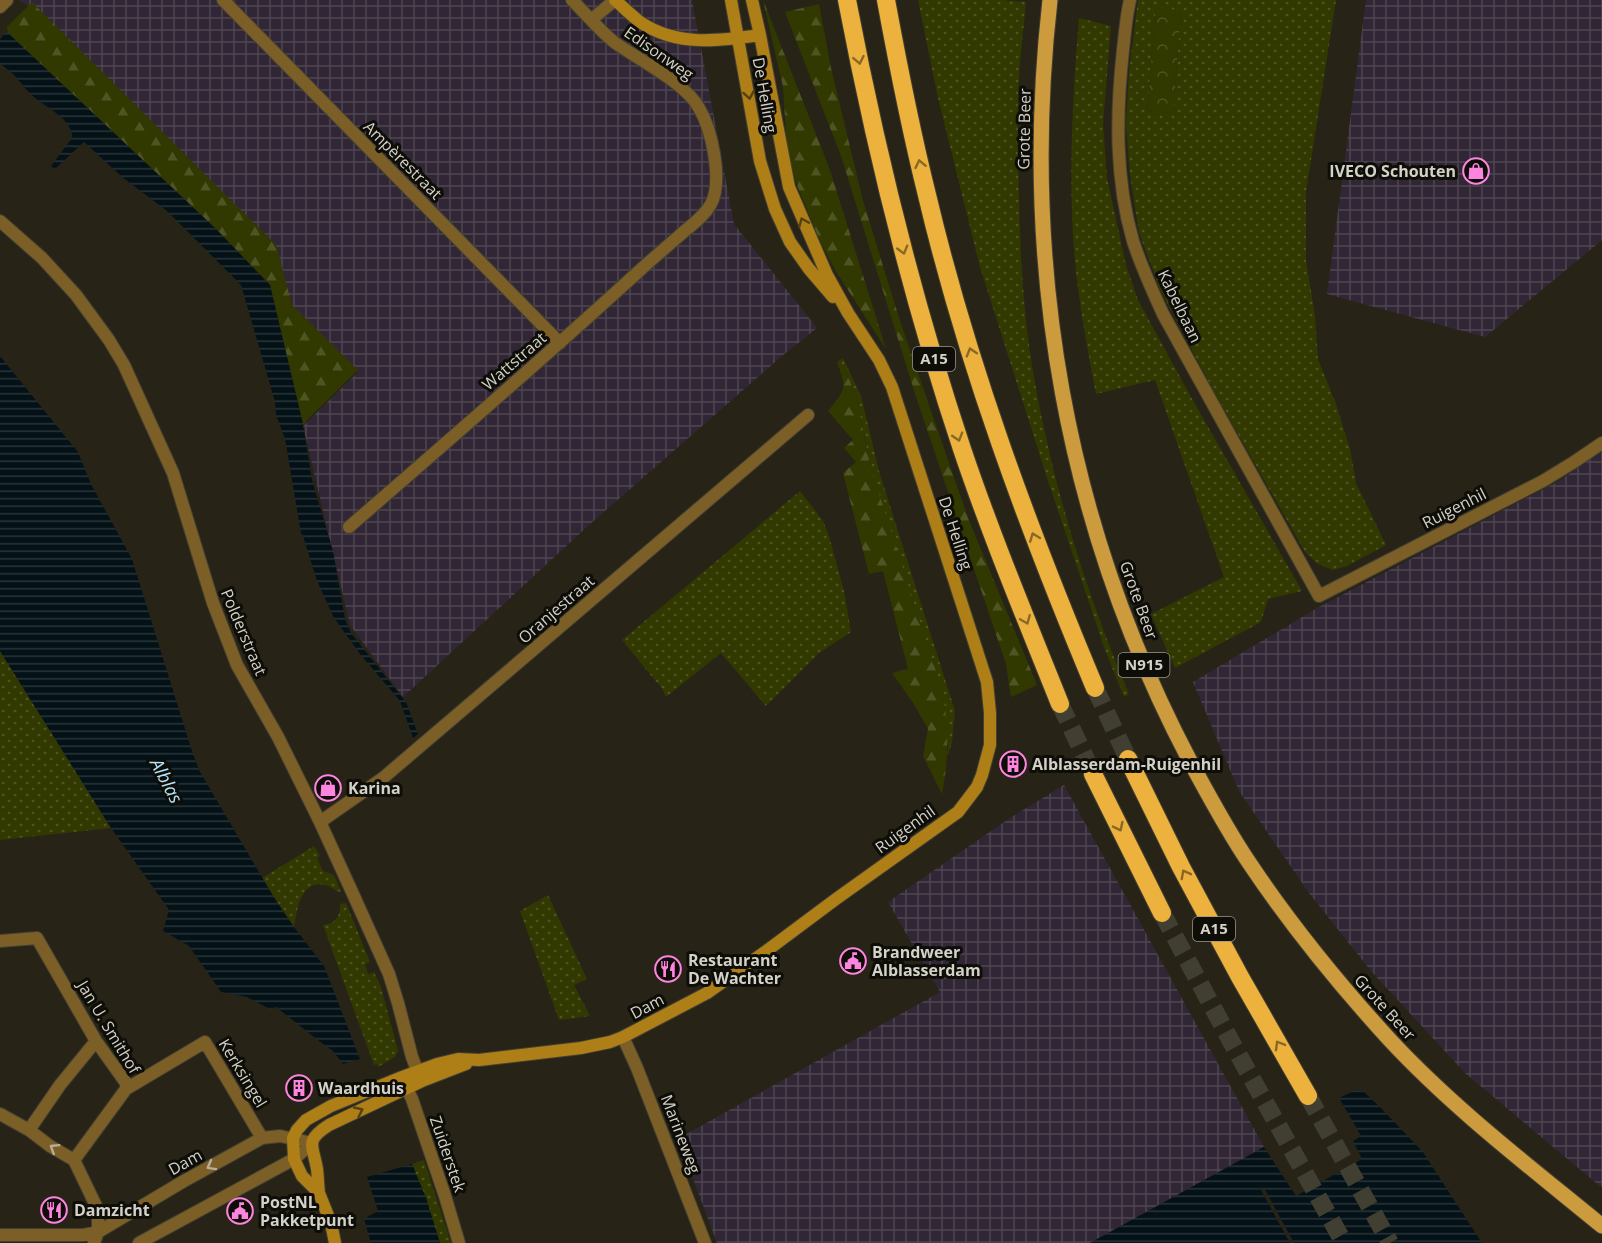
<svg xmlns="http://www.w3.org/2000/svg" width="1602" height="1243" viewBox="0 0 1602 1243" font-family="'Open Sans',sans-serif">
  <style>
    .industrial { fill: url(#industrial-grid) }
    .grass { fill: url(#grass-dots); fill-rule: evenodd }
    .forest { fill: url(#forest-firs) }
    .park { fill: url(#park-crowns) }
    .water { fill: url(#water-rules) }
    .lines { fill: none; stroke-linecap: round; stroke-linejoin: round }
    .highway-tunnel { stroke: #413e32; stroke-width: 18; stroke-dasharray: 18 9; stroke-linecap: butt }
    .street-casing { stroke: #434033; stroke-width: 14 }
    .secondary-casing { stroke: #434033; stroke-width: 14 }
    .primary-casing { stroke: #434033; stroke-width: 17 }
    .highway-casing { stroke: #434033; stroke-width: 20 }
    .street { stroke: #7c5e27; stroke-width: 12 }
    .secondary { stroke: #ae7e17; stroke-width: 12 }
    .primary { stroke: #cc9b3e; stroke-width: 15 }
    .highway { stroke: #edb23d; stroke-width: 18 }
    .oneway { stroke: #896825 }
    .oneway2 { stroke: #56400e }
    .oneway3 { stroke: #b9af98 }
    .labels { text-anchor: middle; stroke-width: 6; stroke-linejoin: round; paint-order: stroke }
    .shield { fill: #0e0d07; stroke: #98978f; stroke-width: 1.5 }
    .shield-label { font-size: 15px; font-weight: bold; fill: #d3d2c9 }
    .street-label { font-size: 16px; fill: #d3d2c9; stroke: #0e0d07 }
    .poi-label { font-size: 16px; font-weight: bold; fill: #d3d2c9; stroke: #0e0d07; text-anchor: start }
    .water-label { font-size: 18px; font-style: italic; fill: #b1e4fa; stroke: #0e0d07 }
  </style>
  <defs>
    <pattern id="industrial-grid" width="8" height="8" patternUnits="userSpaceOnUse" patternTransform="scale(1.5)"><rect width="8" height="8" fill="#312635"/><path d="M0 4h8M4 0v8" fill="none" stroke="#4e4551"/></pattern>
    <pattern id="grass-dots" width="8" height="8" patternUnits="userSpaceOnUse" patternTransform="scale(1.5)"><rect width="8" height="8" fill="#313800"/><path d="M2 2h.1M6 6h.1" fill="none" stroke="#4e5424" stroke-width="1.8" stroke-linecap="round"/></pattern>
    <pattern id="forest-firs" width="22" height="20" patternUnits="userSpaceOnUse" patternTransform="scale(1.5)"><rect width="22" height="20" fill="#313800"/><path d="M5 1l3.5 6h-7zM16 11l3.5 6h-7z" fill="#4e5424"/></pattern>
    <pattern id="park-crowns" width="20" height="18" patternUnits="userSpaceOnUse" patternTransform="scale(1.5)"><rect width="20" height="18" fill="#313800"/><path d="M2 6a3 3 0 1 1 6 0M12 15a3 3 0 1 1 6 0" fill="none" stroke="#4e5424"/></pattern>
    <pattern id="water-rules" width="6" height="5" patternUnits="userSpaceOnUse" patternTransform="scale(1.5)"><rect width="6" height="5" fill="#041218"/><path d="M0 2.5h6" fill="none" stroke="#283438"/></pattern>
  </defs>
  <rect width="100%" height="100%" fill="#272417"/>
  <path class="industrial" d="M18 0H692L734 224 817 328 782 356 589 525 403 697 350 625 303 426 358 372 291 307 31 7Z
    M1366 0H1602V240L1485 337 1327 294Z
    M1602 451V1186L1601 1187 1465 1073 1371 971 1309 893 1239 791 1193 682 1319 607 1559 481Z
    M1064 785 1264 1147 1090 1243H717L685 1157V1135L940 992 888 902 1013 816Z"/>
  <path class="grass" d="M918 0H1002L1026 2C1023 34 1019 65 1018 97 1017 130 1018 164 1019 197 1020 251 1023 306 1031 360 1050 475 1083 586 1129 694L1124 697 1105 650 1048 481 980 267 938 98Z
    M1138 0H1336L1306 192V261L1315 315 1318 359 1336 404 1350 449 1356 483 1386 545 1347 566 1333 570 1318 564 1305 552 1213 390 1160 289 1139 233 1130 175 1126 124 1129 71ZM1156 8 1181 11 1173 113 1147 111Z
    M1079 18 1111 26 1103 124 1107 178 1126 265 1138 300 1191 397 1302 591 1268 599 1261 622 1175 668 1151 614 1224 577 1155 380 1096 394C1086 341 1076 289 1073 236 1069 163 1073 90 1079 18Z
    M843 358 861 396 879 471 955 711 952 742 948 755H947L948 746 870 465 856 395 840 360Z
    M800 491 823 521 829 536 844 591 851 632 819 653 766 706 721 653 666 697 663 690 622 640Z
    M0 651 111 828 0 840Z
    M314 846 320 856 317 858 323 871 334 875 341 891 339 892C335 890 330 886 325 885 300 879 297 911 294 927L262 878Z
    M548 895 587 979 574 985 590 1016 559 1020 520 911Z
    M346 903 370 962 365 964 368 974 374 972 381 987 398 1051 395 1057 378 1067 377 1064 374 1065 323 925C335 924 341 916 340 904Z
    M424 1160 451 1243H440L426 1198 412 1164Z"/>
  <path class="forest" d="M763 0 830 170 886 349 835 270 818 237 797 185 787 149 783 87Z
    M32 2 276 245 292 305 358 370 303 424 270 285 216 229 8 33 7 27Z
    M819 4 831 68 863 201 901 324 968 518 1037 685 1011 697 1006 664 916 397 841 156 785 12Z
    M840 360 856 395 870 465 942 690C949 725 949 759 942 794L923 756 928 729 914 704 892 673 908 669 883 571 869 574 843 473 856 462 844 448 853 440 828 411C846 389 847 389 837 362Z"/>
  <path class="park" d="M1156 8 1181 10 1173 113 1147 111Z"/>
  <path class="water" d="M5 33H8L216 229 270 285 303 424 312 480 333 551 345 619 351 633 406 702 418 734 413 738 400 701 360 654 334 618 317 581 303 536 301 533 285 439 276 415 275 402 241 285 167 211 122 177 84 142 55 169 51 166 72 138C74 120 46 108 34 97 27 91 21 83 15 76 10 71 5 68 0 63V39Z
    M0 356 78 452 91 484 132 559 192 751 199 770 276 901 294 927 324 966 360 1059 343 1064 333 1051 319 1041 276 1007 270 1009 247 997 221 992 189 946 163 931 169 910 111 828 0 651Z
    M1356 1090 1364 1092 1379 1106 1423 1152 1482 1243H1294L1264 1188 1261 1190 1290 1243H1090L1264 1147 1296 1196 1362 1159 1353 1141 1361 1136 1339 1098Z
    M412 1164 426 1198 440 1243H371L364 1219 378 1211 367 1177Z"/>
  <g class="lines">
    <path class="highway-tunnel" d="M1095 688 1128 759
      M1060 704 1093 774
      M1162 913 1233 1045 1344 1243
      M1308 1096 1390 1243"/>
    <g class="street-casing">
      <path id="street" d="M223 0 560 343
        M1130 0C1126 17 1125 33 1123 50 1116 114 1115 179 1133 241 1141 266 1152 290 1163 314L1319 596 1543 481 1574 462 1602 443
        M0 7 7 0
        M591 20 615 0
        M0 221 42 258 76 295 109 340 124 365 173 473 213 603 237 665 278 737 320 822 353 894 389 974 398 1003 412 1057 421 1080
        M349 527C446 443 543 359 638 272 651 260 665 248 679 236 690 226 704 217 711 204 723 181 712 130 699 108 686 83 637 59 614 42 599 30 586 14 572 0
        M320 822 383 778 808 415
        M0 941 37 938 96 1041 126 1083V1089L74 1160
        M623 1037 637 1068 705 1243
        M403 1080 412 1099 445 1196 459 1243
        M126 1089 205 1042 262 1138
        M0 1114 29 1130 50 1146 74 1160 98 1210V1232L94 1243
        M29 1130 60 1085 96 1041
        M0 1235H83L98 1232 184 1181 262 1138 280 1136 312 1143
        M139 1243 294 1159 312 1143"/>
    </g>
    <g class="secondary-casing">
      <path id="secondary" d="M615 0C623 7 631 15 640 22 677 47 719 41 760 35
        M731 0 760 161 775 209 790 242 809 269 833 297
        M319 1193C318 1185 318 1177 317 1169 313 1145 304 1141 329 1125L422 1081 466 1064
        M335 1243 331 1223 319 1193 302 1176 294 1159 293 1138 297 1130 306 1120 331 1106 402 1077 437 1064 458 1059 479 1060 581 1048 610 1042 623 1037 707 993 765 952 836 899 958 812 977 787 982 775 990 745V713L987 682 892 387 879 360 848 313 827 275 789 187 760 35 752 0"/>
    </g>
    <g class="primary-casing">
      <path id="primary" d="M1050 0C1020 265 1066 527 1191 763 1209 796 1227 830 1248 861 1290 924 1338 983 1389 1039 1453 1108 1529 1166 1602 1226"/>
    </g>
    <g class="highway-casing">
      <path id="highway" d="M847 0C876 152 913 302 962 449 991 535 1026 619 1060 704
        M886 0C898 65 911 131 927 195 967 364 1028 528 1095 688
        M1128 759 1181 867 1240 977 1308 1096
        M1093 774 1162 913"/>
    </g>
    <use href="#street" class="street"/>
    <use href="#secondary" class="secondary"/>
    <use href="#primary" class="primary"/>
    <use href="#highway" class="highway"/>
  </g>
  <defs><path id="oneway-chevron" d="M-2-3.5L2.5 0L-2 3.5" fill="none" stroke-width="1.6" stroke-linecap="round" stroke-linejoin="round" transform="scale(1.5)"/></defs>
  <g class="oneway">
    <use href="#oneway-chevron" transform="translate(859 60) rotate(79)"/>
    <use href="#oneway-chevron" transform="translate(920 164) rotate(-102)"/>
    <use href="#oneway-chevron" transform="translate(903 250) rotate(74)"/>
    <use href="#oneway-chevron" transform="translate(971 352) rotate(-107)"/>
    <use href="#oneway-chevron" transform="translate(958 437) rotate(73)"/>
    <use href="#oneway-chevron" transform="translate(1034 537) rotate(-111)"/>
    <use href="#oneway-chevron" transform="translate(1026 620) rotate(68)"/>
    <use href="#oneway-chevron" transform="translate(1119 827) rotate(64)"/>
    <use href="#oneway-chevron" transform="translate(1185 874) rotate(-118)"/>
    <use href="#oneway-chevron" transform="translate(1279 1045) rotate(-120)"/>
  </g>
  <g class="oneway2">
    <use href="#oneway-chevron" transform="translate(749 95) rotate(80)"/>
    <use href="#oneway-chevron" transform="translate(803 222) rotate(-113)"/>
    <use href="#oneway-chevron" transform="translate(359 1111) rotate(-25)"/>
  </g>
  <g class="oneway3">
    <use href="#oneway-chevron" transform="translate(54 1148) rotate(-148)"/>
    <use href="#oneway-chevron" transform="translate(211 1166) rotate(151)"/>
  </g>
  <defs>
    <g id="shop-ring" transform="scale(1.35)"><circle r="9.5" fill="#0e0d07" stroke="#fe85df" stroke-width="1.5"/><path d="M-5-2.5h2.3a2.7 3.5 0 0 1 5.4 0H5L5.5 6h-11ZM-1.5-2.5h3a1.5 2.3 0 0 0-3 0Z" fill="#fe85df"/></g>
    <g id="building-ring" transform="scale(1.35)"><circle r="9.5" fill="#0e0d07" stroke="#fe85df" stroke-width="1.5"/><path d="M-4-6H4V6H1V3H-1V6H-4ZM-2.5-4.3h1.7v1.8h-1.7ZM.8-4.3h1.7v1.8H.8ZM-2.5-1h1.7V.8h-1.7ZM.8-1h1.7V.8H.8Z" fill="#fe85df"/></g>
    <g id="civic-ring" transform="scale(1.35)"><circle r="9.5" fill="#0e0d07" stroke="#fe85df" stroke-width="1.5"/><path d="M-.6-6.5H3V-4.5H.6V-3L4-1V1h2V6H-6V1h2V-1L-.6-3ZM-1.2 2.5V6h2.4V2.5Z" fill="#fe85df"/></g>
    <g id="restaurant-ring" transform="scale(1.35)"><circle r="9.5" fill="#0e0d07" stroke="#fe85df" stroke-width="1.5"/><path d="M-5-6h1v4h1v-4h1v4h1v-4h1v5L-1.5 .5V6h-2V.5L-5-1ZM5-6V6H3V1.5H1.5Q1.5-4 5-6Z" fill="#fe85df"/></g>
  </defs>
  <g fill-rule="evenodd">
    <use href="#shop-ring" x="1476" y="171"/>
    <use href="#building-ring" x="1013" y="764"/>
    <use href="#shop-ring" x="328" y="788"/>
    <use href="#civic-ring" x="853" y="961"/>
    <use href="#restaurant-ring" x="668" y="969"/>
    <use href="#building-ring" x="299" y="1088"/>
    <use href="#restaurant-ring" x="54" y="1210"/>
    <use href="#civic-ring" x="240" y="1211"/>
  </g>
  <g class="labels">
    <g class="shield">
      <rect x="913" y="347" width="42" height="24" rx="4.5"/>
      <rect x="1118.5" y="653" width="51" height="24" rx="4.5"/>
      <rect x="1193" y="917" width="42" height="24" rx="4.5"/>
    </g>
    <g class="shield-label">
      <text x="934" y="364">A15</text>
      <text x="1144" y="670">N915</text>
      <text x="1214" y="934">A15</text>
    </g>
    <g class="street-label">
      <text transform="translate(659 53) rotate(35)" y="6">Edisonweg</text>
      <text transform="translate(765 95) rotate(80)" y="6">De Helling</text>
      <text transform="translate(1024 129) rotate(-89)" y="6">Grote Beer</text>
      <text transform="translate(403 160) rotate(45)" y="6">Ampèrestraat</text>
      <text transform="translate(1180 306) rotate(64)" y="6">Kabelbaan</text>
      <text transform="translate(514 361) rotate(-41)" y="6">Wattstraat</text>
      <text transform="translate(1454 508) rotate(-27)" y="6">Ruigenhil</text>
      <text transform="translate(956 533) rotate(72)" y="6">De Helling</text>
      <text transform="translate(1139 600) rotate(70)" y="6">Grote Beer</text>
      <text transform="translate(556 609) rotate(-41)" y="6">Oranjestraat</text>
      <text transform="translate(244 632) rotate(67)" y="6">Polderstraat</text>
      <text transform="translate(905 829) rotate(-36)" y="6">Ruigenhil</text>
      <text transform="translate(647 1006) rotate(-28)" y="6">Dam</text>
      <text transform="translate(1385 1007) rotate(48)" y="6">Grote Beer</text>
      <text transform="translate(109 1027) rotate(59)" y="6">Jan U. Smithof</text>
      <text transform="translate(243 1073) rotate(59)" y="6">Kerksingel</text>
      <text transform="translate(681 1134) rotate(69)" y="6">Marineweg</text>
      <text transform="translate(448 1154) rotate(71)" y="6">Zuiderstek</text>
      <text transform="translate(185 1162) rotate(-29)" y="6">Dam</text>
    </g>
    <g class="poi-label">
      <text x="1456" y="177" text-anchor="end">IVECO Schouten</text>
      <text x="1032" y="770">Alblasserdam-Ruigenhil</text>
      <text x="348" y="794">Karina</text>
      <text x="872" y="958">Brandweer<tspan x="872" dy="18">Alblasserdam</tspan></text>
      <text x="688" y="966">Restaurant<tspan x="688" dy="18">De Wachter</tspan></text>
      <text x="318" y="1094">Waardhuis</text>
      <text x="260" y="1208">PostNL<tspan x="260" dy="18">Pakketpunt</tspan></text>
      <text x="74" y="1216">Damzicht</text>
    </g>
    <g class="water-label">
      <text transform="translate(166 781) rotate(62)" y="6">Alblas</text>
    </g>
  </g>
</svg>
